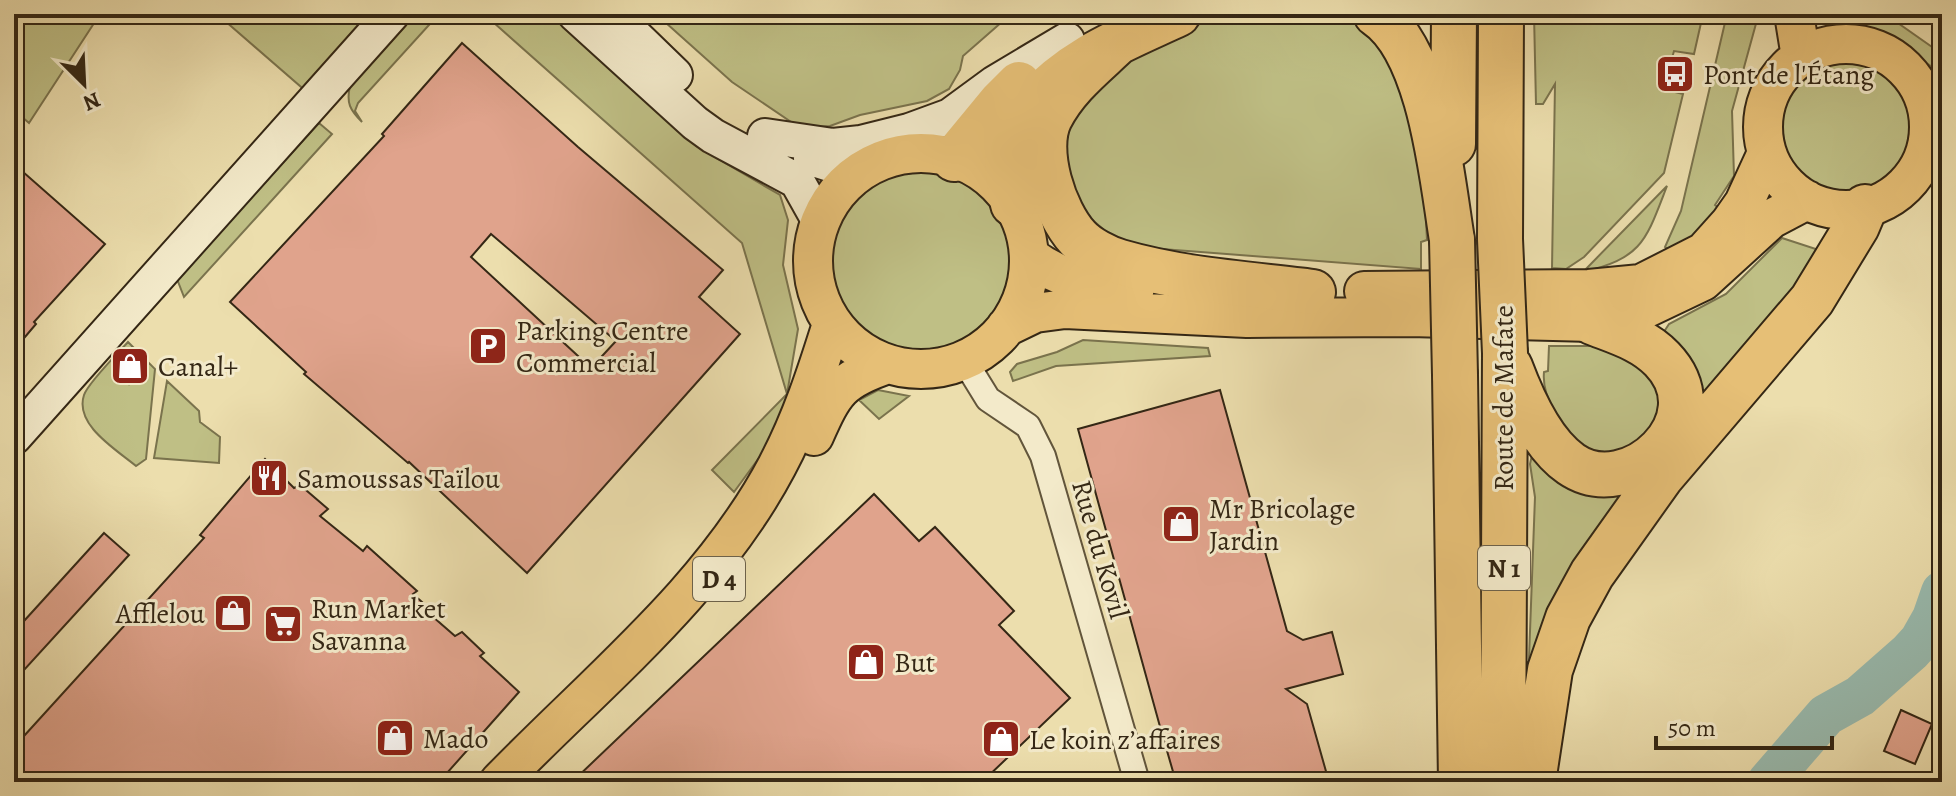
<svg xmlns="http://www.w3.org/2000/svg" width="1956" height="796" viewBox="0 0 1956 796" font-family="Alegreya,serif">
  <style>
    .green { fill: #bfbf85; stroke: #7a734d; stroke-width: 2 }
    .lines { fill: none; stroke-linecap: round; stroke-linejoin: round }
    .river { stroke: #99bbaf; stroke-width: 42 }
    .building { fill: #e0a38c; stroke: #342715; stroke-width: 2; fill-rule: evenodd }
    .street-casing { stroke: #62553b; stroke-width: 28 }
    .secondary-casing { stroke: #342715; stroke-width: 38 }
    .primary-casing { stroke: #342715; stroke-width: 42 }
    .highway-casing { stroke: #342715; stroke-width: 48 }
    .street { stroke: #f3eaca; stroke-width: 24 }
    .secondary { stroke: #f3eaca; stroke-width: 34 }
    .primary { stroke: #e6bf76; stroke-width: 38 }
    .highway { stroke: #e6bf76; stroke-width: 44 }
    .highway-bridge-casing { stroke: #342715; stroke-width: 48; stroke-linecap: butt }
    .highway-bridge { stroke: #e6bf76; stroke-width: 44 }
    .labels { text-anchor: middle; stroke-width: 6; stroke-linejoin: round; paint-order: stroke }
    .shield { fill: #f3eaca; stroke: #6d624b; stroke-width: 2 }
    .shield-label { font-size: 26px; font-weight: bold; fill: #342715 }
    .poi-label { font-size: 28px; fill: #342715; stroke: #f3eaca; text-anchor: start }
    .street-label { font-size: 28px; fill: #342715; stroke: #f3eaca }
  </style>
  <rect width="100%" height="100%" fill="#ecdead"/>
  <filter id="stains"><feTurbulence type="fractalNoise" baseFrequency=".0025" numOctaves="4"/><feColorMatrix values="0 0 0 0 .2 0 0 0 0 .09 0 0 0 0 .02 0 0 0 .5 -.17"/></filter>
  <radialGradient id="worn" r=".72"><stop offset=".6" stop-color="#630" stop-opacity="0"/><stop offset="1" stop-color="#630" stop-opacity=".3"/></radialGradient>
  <path class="green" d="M14 14H100L29 123 14 110Z
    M217 14H392L315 99Z
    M416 14H439L358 103 355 111 362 122C350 110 346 103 350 86Z
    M484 14H551L696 146 780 195 788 220 783 265 798 329 787 394 790 399 764 451 734 492 712 470 787 394 742 243Z
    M656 14H1011L963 56 960 70 949 89 927 101 860 115 830 126 800 128 732 82Z
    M1221 14H1340L1370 30 1420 108 1427 240 1421 242V269L1123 246 1090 218 1080 222 1060 130 1088 90 1152 46Z
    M1534 14H1703L1694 54 1674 51 1663 89 1683 94 1664 173 1584 257 1566 269 1552 268 1555 84 1543 104H1536Z
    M1727 14H1771L1757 20 1732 111 1734 176 1715 205 1724 212 1674 255 1665 247 1681 211Z
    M1853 14H1885L1942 54V74L1898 43 1873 32Z
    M1777 129a70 70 0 1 1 140 0a70 70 0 1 1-140 0Z
    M319 123 332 134 184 297 177 279Z
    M825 263a96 96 0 1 1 192 0a96 96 0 1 1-192 0Z
    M1667 186C1646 240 1643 258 1583 272Z
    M1782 238 1825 252 1693 429 1660 338 1669 324 1726 294Z
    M1083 340 1208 348 1210 356 1056 366 1013 381 1010 372 1017 364 1057 352Z
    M128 342 155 369 146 459 136 466C117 450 74 425 84 395 88 383 118 353 128 342Z
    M1549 346H1609L1654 376C1666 421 1658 424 1626 453H1586C1567 433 1541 401 1544 372L1548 371Z
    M167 381 199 411 200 422 220 437 219 463 154 458Z
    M878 390 909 396 879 419 859 400Z
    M1535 442 1634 482 1528 685 1535 497 1530 464Z"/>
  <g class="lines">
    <path class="river" d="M1768 782 1826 715 1860 696 1910 652 1920 641 1933 618 1942 592"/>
  </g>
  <path class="building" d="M462 43 578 147 723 270 699 297 740 334 527 573 409 462 408 463 304 374 306 372 230 302 384 136 382 134ZM491 234 616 341 591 368 471 257Z
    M14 164 105 244 34 322 36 324 14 350Z
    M132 348 148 364 129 384 113 369Z
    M1220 390 1287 631 1303 640 1332 632 1343 674 1286 689 1307 704 1329 782H1176L1159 723 1078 429Z
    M265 459 294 488 300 485 328 509 320 516 363 551 367 546 417 591 413 594 432 611V616L455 636 462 632 484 653 480 656 519 692 439 782H14V747L204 538 200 535Z
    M874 494 919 541 935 527 1014 611 999 625 1070 698 982 782H572Z
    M104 533 129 555 14 681V632Z
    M1901 710 1932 724 1915 764 1884 751Z"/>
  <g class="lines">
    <g class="street-casing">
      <path id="street" d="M964 360 988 399 1028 426 1043 456 1137 782"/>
    </g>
    <g class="secondary-casing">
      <path id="secondary" d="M575 14 695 123 713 136 797 181 820 222
        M612 14 675 75
        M1921 91H1942
        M765 136 833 146 861 143 909 131 950 116 995 83 1067 40
        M811 158 836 166 865 169
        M1917 169 1942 154
        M14 437 392 14"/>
    </g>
    <g class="primary-casing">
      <path id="primary" d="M1794 14 1801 57
        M1763 127a83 83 0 1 1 166 0a83 83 0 1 1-166 0Z
        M813 261a108 108 0 1 1 216 0a108 108 0 1 1-216 0Z
        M1029 256C1062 281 1094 287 1135 288
        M1364 291 1589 289 1641 284 1704 252 1730 223 1744 203 1767 153
        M1006 327 1035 313 1065 309 1247 318 1411 317 1592 322 1638 312 1703 281 1771 219 1807 200
        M814 436C834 391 840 380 888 364
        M499 782C596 682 711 591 777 466 801 421 817 372 832 324"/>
    </g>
    <g class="highway-casing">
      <path id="highway" d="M1376 14C1431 51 1442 179 1452 240
        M1119 41C1094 65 1066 86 1050 118 1034 150 1054 212 1078 238 1087 248 1106 258 1120 262 1182 280 1249 284 1313 292
        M1453 144 1454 14
        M954 159 1001 102 1019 84
        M1013 204C1009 182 1004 158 1010 136 1013 125 1023 114 1031 105 1073 58 1122 40 1178 14
        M1500 239 1501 14
        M1510 367C1522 399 1542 444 1571 464 1629 504 1721 420 1662 359 1643 339 1617 332 1592 322
        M1455 375 1461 782
        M1503 782 1505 353
        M1533 782 1550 670 1568 618 1592 574 1661 477 1812 300 1857 226 1865 207"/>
    </g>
    <use href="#street" class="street"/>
    <use href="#secondary" class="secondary"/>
    <use href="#primary" class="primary"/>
    <use href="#highway" class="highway"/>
    <g class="highway-bridge-casing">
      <path id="highway-bridge" d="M1500 239 1505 353
        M1452 240 1455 375"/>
    </g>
    <use href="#highway-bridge" class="highway-bridge"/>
  </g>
  <defs>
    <g id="bus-square" transform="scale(2)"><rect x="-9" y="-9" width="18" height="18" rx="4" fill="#8f2418" stroke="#f3eaca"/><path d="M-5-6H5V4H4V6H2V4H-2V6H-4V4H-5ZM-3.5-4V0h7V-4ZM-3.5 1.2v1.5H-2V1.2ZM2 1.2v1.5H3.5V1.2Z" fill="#fff"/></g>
    <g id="parking-square" transform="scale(2)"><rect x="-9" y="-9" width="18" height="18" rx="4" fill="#8f2418" stroke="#f3eaca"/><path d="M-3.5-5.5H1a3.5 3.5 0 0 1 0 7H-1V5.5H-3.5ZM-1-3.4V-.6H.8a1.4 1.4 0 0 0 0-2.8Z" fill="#fff"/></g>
    <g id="shop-square" transform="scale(2)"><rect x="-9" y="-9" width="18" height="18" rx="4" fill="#8f2418" stroke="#f3eaca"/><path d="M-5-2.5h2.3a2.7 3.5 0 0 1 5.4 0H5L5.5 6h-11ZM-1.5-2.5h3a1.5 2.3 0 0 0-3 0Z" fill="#fff"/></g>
    <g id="restaurant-square" transform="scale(2)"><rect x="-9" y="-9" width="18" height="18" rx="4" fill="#8f2418" stroke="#f3eaca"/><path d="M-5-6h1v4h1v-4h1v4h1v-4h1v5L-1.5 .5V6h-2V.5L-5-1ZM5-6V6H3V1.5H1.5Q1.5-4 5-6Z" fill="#fff"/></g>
    <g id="supermarket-square" transform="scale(2)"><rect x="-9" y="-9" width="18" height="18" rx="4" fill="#8f2418" stroke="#f3eaca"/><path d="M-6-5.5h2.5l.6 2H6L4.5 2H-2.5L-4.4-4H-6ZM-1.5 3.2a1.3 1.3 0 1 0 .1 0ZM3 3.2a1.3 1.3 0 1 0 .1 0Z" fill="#fff"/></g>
  </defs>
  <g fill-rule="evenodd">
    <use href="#bus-square" x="1675" y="74"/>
    <use href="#parking-square" x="488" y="346"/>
    <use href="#shop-square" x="130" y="366"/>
    <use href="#restaurant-square" x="269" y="478"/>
    <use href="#shop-square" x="1181" y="524"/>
    <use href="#shop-square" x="233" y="613"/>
    <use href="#supermarket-square" x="283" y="624"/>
    <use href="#shop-square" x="866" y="662"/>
    <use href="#shop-square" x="395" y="738"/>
    <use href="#shop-square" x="1001" y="739"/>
  </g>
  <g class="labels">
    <g class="shield">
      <rect x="1478" y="546" width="52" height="44" rx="6"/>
      <rect x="693" y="557" width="52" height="44" rx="6"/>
    </g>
    <g class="shield-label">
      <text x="1504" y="577">N 1</text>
      <text x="719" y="588">D 4</text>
    </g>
    <g class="poi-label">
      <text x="1703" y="84">Pont de l'Étang</text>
      <text x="516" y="340">Parking Centre<tspan x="516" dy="32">Commercial</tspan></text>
      <text x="158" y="376">Canal+</text>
      <text x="297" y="488">Samoussas Taïlou</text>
      <text x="1209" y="518">Mr Bricolage<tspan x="1209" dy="32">Jardin</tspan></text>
      <text x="311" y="618">Run Market<tspan x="311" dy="32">Savanna</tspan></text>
      <text x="205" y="623" text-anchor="end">Afflelou</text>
      <text x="894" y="672">But</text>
      <text x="423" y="748">Mado</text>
      <text x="1029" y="749">Le koin z’affaires</text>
    </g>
    <g class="street-label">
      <text transform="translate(1503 398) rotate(-90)" y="10">Route de Mafate</text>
      <text transform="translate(1101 549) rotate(74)" y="10">Rue du Kovil</text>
    </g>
  </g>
  <rect width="1956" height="796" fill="none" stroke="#ecdead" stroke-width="48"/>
  <rect x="16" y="16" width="1924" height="764" fill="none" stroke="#342715" stroke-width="4"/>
  <rect x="24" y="24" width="1908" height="748" fill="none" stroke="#342715" stroke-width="2"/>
  <g transform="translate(84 84) rotate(156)" stroke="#f3eaca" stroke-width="6" paint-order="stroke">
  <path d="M0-6L14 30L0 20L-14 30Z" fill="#342715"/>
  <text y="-12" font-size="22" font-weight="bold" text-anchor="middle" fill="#342715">N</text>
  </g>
  <path d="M1656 736v12h176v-12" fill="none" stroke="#342715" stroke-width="4"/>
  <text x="1668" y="736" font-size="24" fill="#342715" stroke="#f3eaca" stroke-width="6" paint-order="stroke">50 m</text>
  <rect width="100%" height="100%" filter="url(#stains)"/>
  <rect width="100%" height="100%" fill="url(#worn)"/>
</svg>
